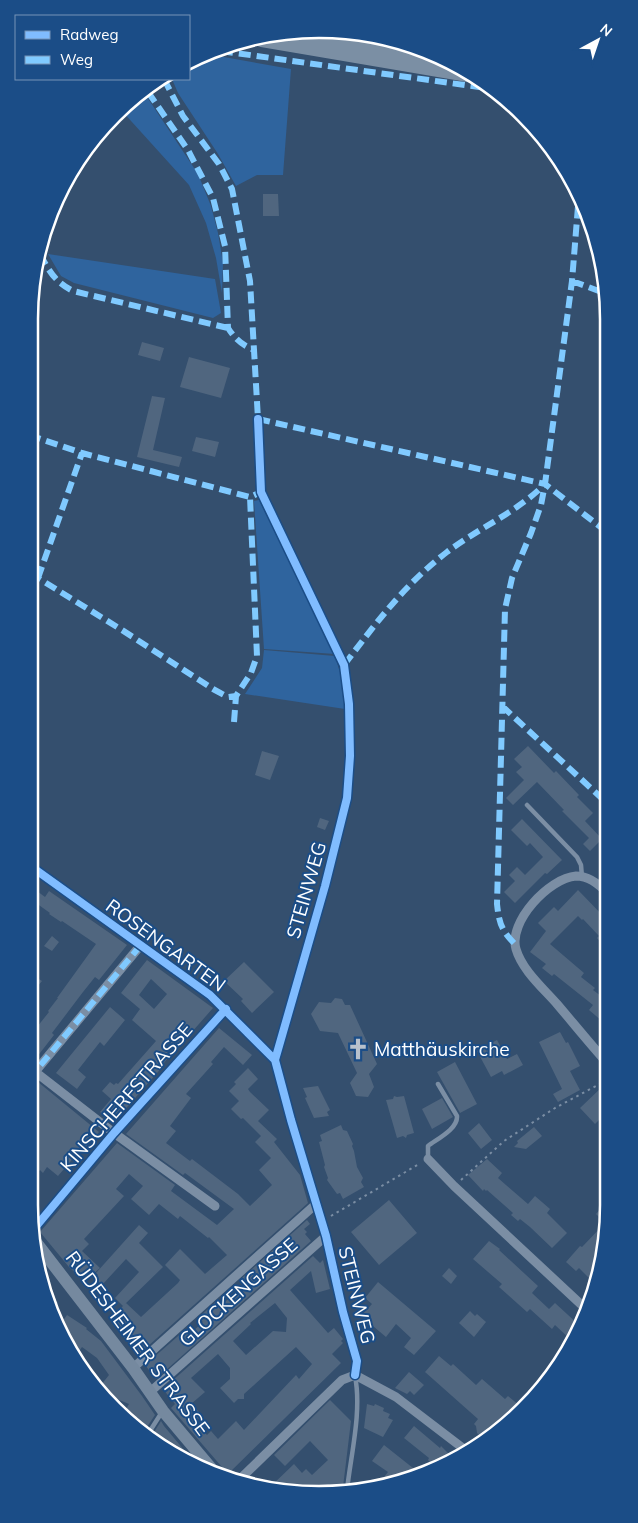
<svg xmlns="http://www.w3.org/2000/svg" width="638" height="1523" viewBox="0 0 638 1523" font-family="Mulish,sans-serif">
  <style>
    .green { fill: #2f649e }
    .building { fill: #50667f; fill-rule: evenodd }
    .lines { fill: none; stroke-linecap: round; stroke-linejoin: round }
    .path { stroke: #7b8ea4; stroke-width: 2; stroke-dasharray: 2.5 4; stroke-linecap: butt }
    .lane { stroke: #7b8ea4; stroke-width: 4.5 }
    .street { stroke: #7b8ea4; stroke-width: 9 }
    .secondary { stroke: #75899f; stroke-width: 12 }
    .highway { stroke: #7b8fa4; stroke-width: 16 }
    .quiet { stroke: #80caff; stroke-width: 6; stroke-dasharray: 12 6; stroke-linecap: butt }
    .cycleway-casing { stroke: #1b4d87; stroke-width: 11 }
    .cycleway { stroke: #80bcff; stroke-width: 8 }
    .labels { text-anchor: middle; stroke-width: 4; stroke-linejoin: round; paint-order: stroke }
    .street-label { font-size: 19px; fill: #fff; stroke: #1b4d87 }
    .poi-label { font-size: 19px; fill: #fff; stroke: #1b4d87; text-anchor: start }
    .rim { fill: none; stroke: #fff; stroke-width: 2.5 }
  </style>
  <rect width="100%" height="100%" fill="#344f6e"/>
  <path class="green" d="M207 54 291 69 283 175H257L236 186 218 154 178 93 172 79H189V60Z
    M145 94 198 174 211 206 218 233 223 263 222 293 216 258 206 223 189 185 122 111Z
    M48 254 215 279 221 313 213 318 74 283 61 276Z
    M259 500 335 654 264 649 254 501Z
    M264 650 335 656 341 676 345 709 245 694 262 668Z"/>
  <path class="building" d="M263 194H278L279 216H263Z
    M142 342 164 348 160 361 138 355Z
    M189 357 230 368 221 398 180 387Z
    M152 396 165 398 153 450 182 457 179 467 137 457Z
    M196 437 219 442 215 457 192 451Z
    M528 746 554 773 556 771 579 795 577 797 593 813 585 821 602 839 590 851 583 844 589 838 562 811 564 810 537 782 513 805 506 798 524 780 516 772 522 767 514 759Z
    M262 751 279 756 270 780 255 775Z
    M320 818 329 821 325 830 317 827Z
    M522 819 562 860 547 874 545 873 515 903 504 892 515 881 509 875 517 867 525 875 543 857 530 843 527 846 511 830Z
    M29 885 45 897 49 891 127 945 99 980 95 977 83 992 52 1033 54 1035 33 1062 29 1061V1037L49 1012 48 1011 58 998H57L96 944 62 921 61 922 49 914 50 913 36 903 35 905 29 901Z
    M578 890 608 921 609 945 606 943 603 945 597 938 599 936 583 919 582 920 578 916 550 944 584 973 581 977 595 988 593 990 609 1002V1027L589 1010 593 1005 554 974 552 976 542 968 546 964 530 952 546 931 538 923 554 907 558 911Z
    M52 936 59 942 52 951 44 946Z
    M147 960 213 1008 177 1049 166 1040 168 1058 163 1064 164 1065 114 1122 100 1112 111 1099 102 1091 110 1082 114 1085 116 1083 118 1084 156 1041 132 1020 140 1009 121 993ZM151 979 167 994 154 1009 139 995Z
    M244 962 274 992 252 1013 241 1001 243 999 224 981Z
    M33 975 42 981 29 997V980Z
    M335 998 342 999 345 1005H350L377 1064 369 1074 374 1087 368 1097 356 1096 350 1083 357 1073 338 1033 320 1031 311 1014 319 1002 331 1003Z
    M110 1007 125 1020 104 1046 100 1042 78 1070 86 1077 77 1089 56 1073Z
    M219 1028 252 1055 243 1065 224 1047 211 1062 213 1064 186 1094 191 1098 170 1126 176 1131 166 1143 190 1161 192 1159 238 1194 250 1206 272 1185 259 1170 271 1158 255 1142 261 1136 243 1118 241 1119 231 1109 239 1101 229 1091 236 1084 234 1082 248 1068 258 1079 248 1089 250 1092 269 1110 258 1121 277 1139 274 1142 300 1175 308 1203 138 1355 110 1319 126 1303 141 1317 178 1283 180 1280 165 1265 180 1249 205 1274 227 1255 209 1237 208 1238 180 1216 178 1219 159 1204 149 1215 131 1199 143 1186 129 1174 116 1189 124 1196 84 1239 89 1244 82 1251 100 1268 92 1275 87 1271 81 1278 69 1267 40 1232 117 1143 175 1185 171 1191 217 1225 234 1209 185 1173 183 1175 126 1134Z
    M560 1032 566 1043 568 1042 580 1066 570 1071 580 1090 558 1102 553 1094 562 1089 539 1042Z
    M497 1040 507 1059 517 1054 523 1065 504 1075 502 1071 491 1077 477 1051Z
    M455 1062 477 1104 460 1113 437 1072Z
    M38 1082 99 1132 78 1156 76 1155 58 1176 47 1167 43 1173 40 1170 29 1184V1112L37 1102 29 1096V1093Z
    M318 1086 330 1110 327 1112 329 1116 314 1118 305 1098 307 1097 303 1088Z
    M603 1086 609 1092V1110L595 1124 580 1108Z
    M394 1096 397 1097 404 1096 414 1133 407 1135 406 1138 403 1136 397 1138 386 1100 393 1099Z
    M442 1098 453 1117 432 1129 422 1109Z
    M479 1123 492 1140 481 1149 468 1133Z
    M341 1125 343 1130 347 1131 353 1144 352 1146 354 1151 357 1167 363 1178 361 1182 364 1187 343 1199 340 1193 337 1194 327 1180 328 1178 324 1167 325 1165 319 1142 322 1141 320 1135Z
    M534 1127 542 1136 526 1149 514 1147 518 1143 517 1141Z
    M487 1159 502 1173 498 1178 528 1204 535 1196 550 1209 547 1213 567 1233 552 1248 530 1227 520 1219 518 1221 511 1215 513 1213 487 1190 486 1191 484 1189 483 1191 468 1175Z
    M389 1200 417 1233 379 1265 351 1232Z
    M602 1207 608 1212 596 1285 579 1268 576 1271 566 1262 580 1246 582 1247 605 1223 596 1214Z
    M307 1220 310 1224 304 1229 307 1232 305 1234 311 1241 156 1379 145 1365 185 1330 189 1335 203 1322 198 1318 217 1301 221 1305 231 1297 246 1282 242 1278Z
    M139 1225 148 1233 139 1243 163 1267 123 1306 115 1298 139 1272 126 1259 102 1285 95 1278 98 1275 96 1273Z
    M489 1241 500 1249 499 1250 538 1286 532 1293 549 1309 555 1303 579 1325 571 1340 555 1325 552 1329 530 1309 527 1312 499 1287 502 1284 473 1259Z
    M313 1256 320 1263 323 1260 330 1289 316 1293 311 1271 290 1290 328 1333 334 1328 343 1339 341 1341 343 1343 332 1354 341 1363 228 1474 171 1408 175 1404 163 1389ZM275 1303 287 1318 286 1332 273 1331 246 1355 233 1341 251 1324 250 1323ZM296 1347 312 1364 299 1379 296 1375 244 1430 236 1421 218 1439 211 1431 207 1435 195 1422 202 1415 191 1404 205 1392 191 1378 218 1354 230 1368V1379L220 1388 234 1403 238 1399H244V1394Z
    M449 1268 457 1276 451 1284 442 1276Z
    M378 1282 436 1331 414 1355 404 1347 411 1338 396 1324 386 1337 361 1316 372 1304 365 1298Z
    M42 1284 58 1303 51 1309 44 1298Z
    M470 1311 475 1316 477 1314 486 1322 474 1337 459 1323Z
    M67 1315 87 1328 86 1329 101 1341 142 1396 155 1415 147 1427 137 1417 136 1419 125 1411 129 1404 105 1394 103 1397 101 1395 97 1390 109 1375 97 1358 82 1347 77 1354 60 1325Z
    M439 1356 451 1366 453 1364 476 1385 482 1379 505 1399 508 1396 520 1406 483 1439 477 1433 476 1426 474 1424 478 1419 425 1372Z
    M409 1372 424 1385 414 1395 410 1391 407 1394 395 1388Z
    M330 1400 351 1421 343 1487 329 1484 326 1490 281 1492 269 1488 294 1464 302 1473 306 1469 312 1475 328 1460 310 1441 285 1466 274 1455Z
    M367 1404 374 1406 375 1404 384 1408 383 1411 390 1414 388 1418 393 1420 383 1437 364 1428Z
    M161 1421 164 1426 194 1462 174 1456 151 1437Z
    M414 1426 440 1448 441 1446 454 1459 434 1467 428 1460 429 1458 404 1438Z
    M384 1445 413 1468 406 1477 375 1489 388 1472 372 1461Z"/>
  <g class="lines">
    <path class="path" d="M461 1180 504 1141 555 1108 609 1079
      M331 1216 419 1164"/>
    <path class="lane" d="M527 805 577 857 581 865 582 877
      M428 1159V1146C437 1139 458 1129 457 1116L438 1084
      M148 1434 162 1412
      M347 1490C351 1454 362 1411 355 1376"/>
    <path class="street" d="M258 419 261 492 344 665 349 704 350 756 347 798 325 886 275 1060 291 1120 326 1236 343 1312 357 1361 355 1375
      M29 865 210 995 275 1060
      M608 894C600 885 589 876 576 876 549 878 508 922 516 949 522 970 543 988 557 1004 574 1024 591 1045 609 1065
      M29 1067 114 1133 215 1206
      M29 1079 140 946
      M428 1159 454 1186 587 1310
      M33 1230 114 1133 226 1009
      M133 1368 316 1204
      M150 1392 326 1236
      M241 1478 342 1380 355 1375 396 1397 468 1452"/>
    <path class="secondary" d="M35 1241 133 1368 163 1411 211 1468"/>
    <path class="highway" d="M295 31 426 51
      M262 39 474 75"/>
    <path class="quiet" d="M221 51 493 89
      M164 79 183 116 219 164 232 189 250 281 254 350
      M148 92 188 150 213 198 225 246 228 328C235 339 242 345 254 350L258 419 545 484 607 532
      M40 254C49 271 55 282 73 291L228 328
      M572 281 607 294
      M29 435 82 453 250 497 261 492
      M29 578H38L122 630 213 689 228 697 236 696
      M38 578 82 453
      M344 665C377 622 403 586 447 552 479 528 517 512 545 484
      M502 706 608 804
      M234 722 236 696 251 673 257 656 250 497
      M514 943C501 930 499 922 497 904L505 609 512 578 531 533 541 505 545 484 572 281 579 194
      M29 1079 140 946"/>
    <g class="cycleway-casing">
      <path id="cycleway" d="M258 419 261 492 344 665 349 704 350 756 347 798 325 886 275 1060 291 1120 326 1236 343 1312 357 1361 355 1375
        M29 865 210 995 275 1060
        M33 1230 114 1133 226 1009"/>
    </g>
    <use href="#cycleway" class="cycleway"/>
  </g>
  <defs>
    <g id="church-bare" transform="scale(1.725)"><path d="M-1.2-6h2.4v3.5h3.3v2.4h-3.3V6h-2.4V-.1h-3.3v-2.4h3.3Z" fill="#b8c1cc" stroke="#1b4d87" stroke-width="2.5" paint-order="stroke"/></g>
  </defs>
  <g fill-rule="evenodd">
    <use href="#church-bare" x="358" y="1049"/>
  </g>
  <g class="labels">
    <g class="street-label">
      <text transform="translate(306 890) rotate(-74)" y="7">STEINWEG</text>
      <text transform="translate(166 945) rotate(36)" y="7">ROSENGARTEN</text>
      <text transform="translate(126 1097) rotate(-49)" y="7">KINSCHERFSTRASSE</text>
      <text transform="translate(238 1292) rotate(-42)" y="7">GLOCKENGASSE</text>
      <text transform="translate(357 1295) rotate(76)" y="7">STEINWEG</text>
      <text transform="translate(138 1343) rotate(53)" y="7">RÜDESHEIMER STRASSE</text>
    </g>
    <g class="poi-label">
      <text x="374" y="1056">Matthäuskirche</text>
    </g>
  </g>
  <path d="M0 0H638V1523H0ZM319 38H319A281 281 0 0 1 600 319V1205A281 281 0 0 1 319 1486H319A281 281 0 0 1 38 1205V319A281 281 0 0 1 319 38Z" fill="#1b4d87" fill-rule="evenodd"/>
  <path class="rim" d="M319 38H319A281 281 0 0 1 600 319V1205A281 281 0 0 1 319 1486H319A281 281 0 0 1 38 1205V319A281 281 0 0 1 319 38Z"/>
  <rect x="15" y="15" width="175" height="65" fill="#1b4d87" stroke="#7694b7"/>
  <rect x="25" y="31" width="25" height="8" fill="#80bcff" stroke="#7694b7"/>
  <text x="60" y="40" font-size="15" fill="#ffffff">Radweg</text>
  <rect x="25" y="56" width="25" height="8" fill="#80caff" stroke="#7694b7"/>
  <text x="60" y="65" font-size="15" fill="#ffffff">Weg</text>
  <g transform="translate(598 40) rotate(40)" stroke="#1b4d87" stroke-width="4" paint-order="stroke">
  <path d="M0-4L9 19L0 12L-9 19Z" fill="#ffffff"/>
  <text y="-8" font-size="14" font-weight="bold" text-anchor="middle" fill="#ffffff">N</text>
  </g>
</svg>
